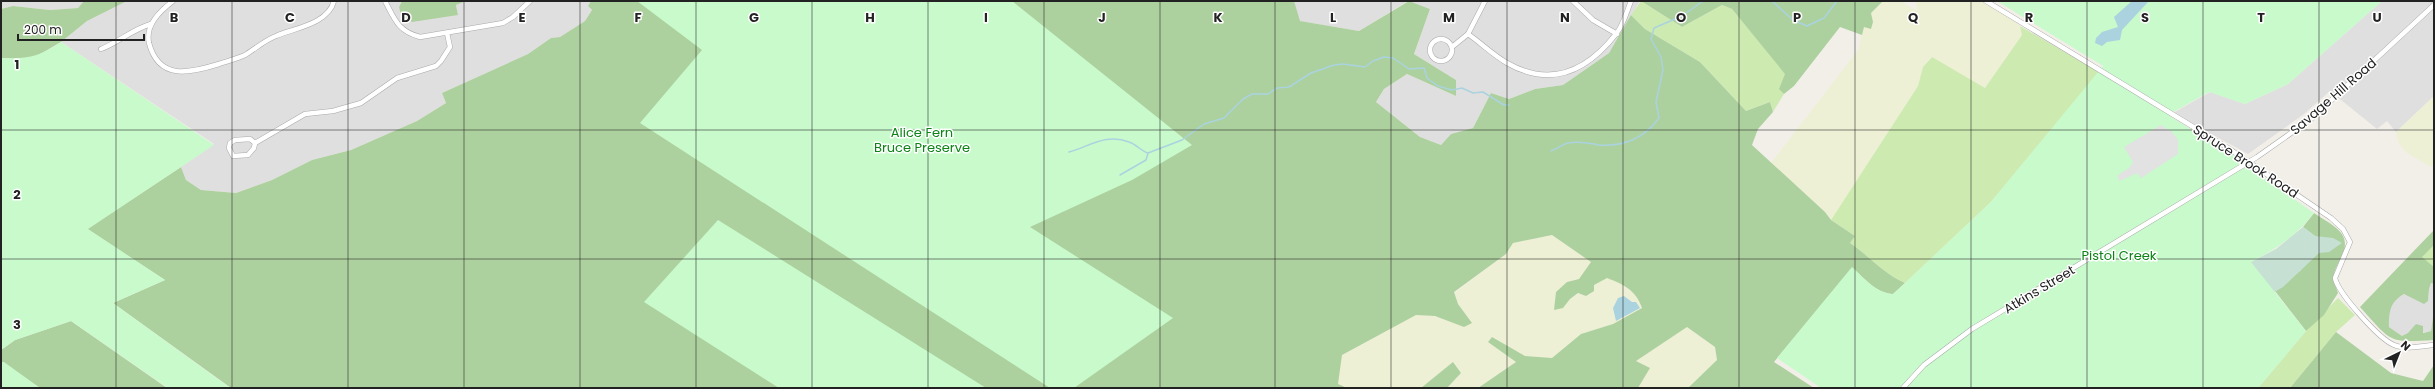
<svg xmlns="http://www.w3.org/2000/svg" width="2435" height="389" viewBox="0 0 2435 389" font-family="Poppins,sans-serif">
	<rect width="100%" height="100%" fill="#f2efe9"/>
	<!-- residential -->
	<g fill="#e0dfdf">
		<path d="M 1,1 L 84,1 L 78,8 L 50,10 L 13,6 L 1,9 Z"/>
		<path d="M 127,1 L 402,1 L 399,7 L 458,15 L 456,5 L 466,1 L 591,1 L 588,6 L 592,10 L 585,21 L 560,37 L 551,38 L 528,54 L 442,93 L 446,103 L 417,121 L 351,150 L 312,160 L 272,180 L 236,193 L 201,190 L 186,180 L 181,167 L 214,144 L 61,42 L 87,21 Z"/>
		<path d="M 1294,1 L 1408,1 L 1359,31 L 1299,21 Z"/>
		<path d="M 1409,1 L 1640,1 L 1609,53 L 1563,85 L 1535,89 L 1509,99 L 1491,93 L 1473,128 L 1451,134 L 1441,145 L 1420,137 L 1376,102 L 1384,89 L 1407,74 L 1456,96 L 1456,80 L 1414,54 L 1430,9 Z"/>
		<path d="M 2382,1 L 2434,1 L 2434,96 L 2396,132 L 2387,121 L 2377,129 L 2330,91 L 2304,114 L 2248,154 L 2173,113 L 2210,92 L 2245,104 L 2288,84 Z"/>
		<path d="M 2431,283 L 2434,284 L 2434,310 L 2431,331 L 2402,336 L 2389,327 L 2389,308 L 2397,298 L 2404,294 L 2428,301 L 2429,289 Z"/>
	</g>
	<!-- farmland -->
	<g fill="#eef0d5" fill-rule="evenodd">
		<path d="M 1883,1 L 1901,1 L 1917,11 L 1916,1 L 1981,1 L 2012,18 L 2021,27 L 2022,35 L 1985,88 L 1931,57 L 1923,67 L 1918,86 L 1831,220 L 1825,212 L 1771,163 L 1858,50 L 1864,27 L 1873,22 L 1871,13 Z"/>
		<path d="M 2434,96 L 2434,165 L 2431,167 L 2407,153 L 2399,144 L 2396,132 Z"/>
		<path d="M 1552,235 L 1591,262 L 1579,279 L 1567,282 L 1563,308 L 1570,299 L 1607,277 L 1620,283 L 1638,296 L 1642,308 L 1613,324 L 1581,334 L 1552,358 L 1525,356 L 1491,337 L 1488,342 L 1516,362 L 1478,388 L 1447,388 L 1461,373 L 1453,362 L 1421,388 L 1347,388 L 1337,384 L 1342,355 L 1416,315 L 1435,316 L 1449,321 L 1472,323 L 1458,304 L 1454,293 L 1506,254 L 1513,243 ZM 1628,298 L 1632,303 L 1624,317 L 1616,320 L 1613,308 Z"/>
		<path d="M 1687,327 L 1715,347 L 1717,360 L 1688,388 L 1638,388 L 1649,368 L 1636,361 Z"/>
	</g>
	<!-- grass -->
	<g fill="#cdebb0">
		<path d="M 1641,1 L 1682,27 L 1722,5 L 1732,9 L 1786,74 L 1780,89 L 1784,94 L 1773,112 L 1770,102 L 1746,111 L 1700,62 L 1645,29 L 1631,15 Z"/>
		<path d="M 2020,26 L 2099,72 L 1991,202 L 1905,283 C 1884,274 1869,256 1850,243 L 1855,236 L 1831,220 L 1918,86 L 1923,67 L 1932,57 L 1985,88 L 2022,35 Z"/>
		<path d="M 2434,245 L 2434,267 L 2421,257 Z"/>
		<path d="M 2338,298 L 2355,315 L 2336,332 L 2290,388 L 2258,388 L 2306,331 Z"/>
	</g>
	<!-- forest -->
	<g fill="#add19e">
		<path d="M 84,1 L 127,1 L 87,21 L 61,42 L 37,56 L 21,59 L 1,58 L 1,9 L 13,6 L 50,10 L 78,8 Z"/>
		<path d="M 402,1 L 466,1 L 456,5 L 458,15 L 412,22 L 401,15 L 399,7 Z"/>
		<path d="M 591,1 L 1294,1 L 1300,21 L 1359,31 L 1409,1 L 1430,9 L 1414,54 L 1456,80 L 1456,96 L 1407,74 L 1384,89 L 1376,102 L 1420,137 L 1441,145 L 1451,134 L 1473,128 L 1491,93 L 1509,99 L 1535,89 L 1563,85 L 1609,53 L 1631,15 L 1645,29 L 1700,62 L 1746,111 L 1770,102 L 1773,112 L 1758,129 L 1752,145 L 1825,212 L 1831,220 L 1855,236 L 1850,243 C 1869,256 1884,274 1905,283 L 1893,294 C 1875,293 1865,278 1852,268 L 1774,362 L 1814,388 L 1688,388 L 1717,360 L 1715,347 L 1687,327 L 1636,361 L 1650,368 L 1638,388 L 1478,388 L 1516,362 L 1488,342 L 1492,337 L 1525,356 L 1552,358 L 1581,334 L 1613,324 L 1642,308 C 1636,290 1623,284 1607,278 L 1594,285 L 1594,291 L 1586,296 L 1578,293 L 1570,299 L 1563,308 L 1554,310 L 1556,292 L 1567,282 L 1579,279 L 1591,262 L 1552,235 L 1513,243 L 1506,254 L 1454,292 L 1458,304 L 1472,323 L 1464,327 L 1435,316 L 1416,315 L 1342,355 L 1338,384 L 1347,388 L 231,388 L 113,303 L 165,280 L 87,229 L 181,167 L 186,180 L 201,190 L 236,193 L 272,180 L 312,160 L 351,150 L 417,121 L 446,103 L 442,93 L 528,54 L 551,38 L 560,37 L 585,21 L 592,10 L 588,6 Z"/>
		<path d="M 1641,1 L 1883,1 L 1871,13 L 1873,22 L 1871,29 L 1864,27 L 1862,35 L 1840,27 L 1794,86 L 1784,94 L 1779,89 L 1785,74 L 1732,9 L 1722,5 L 1682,27 Z"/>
		<path d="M 2314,213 C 2331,225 2353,232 2342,256 C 2338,264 2334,270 2333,279 L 2338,293 L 2324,315 L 2306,331 L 2275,291 L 2301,270 L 2315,236 L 2303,227 Z"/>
		<path d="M 2434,230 L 2434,245 L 2422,257 L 2434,267 L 2434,284 L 2431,283 L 2429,289 L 2428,301 L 2424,304 L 2404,294 C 2390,302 2389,311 2389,327 L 2402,336 L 2408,333 L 2416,324 L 2423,326 L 2423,333 L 2431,331 L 2434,310 L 2434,340 C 2387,343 2392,342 2360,307 Z"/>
		<path d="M 71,321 L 167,388 L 40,388 L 1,362 L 1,350 L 15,340 Z"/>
		<path d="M 2336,332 L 2391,373 L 2423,381 L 2434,365 L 2434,388 L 2290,388 Z"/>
		<path d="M 1453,362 L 1461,373 L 1447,388 L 1421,388 Z"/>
	</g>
	<!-- wetland -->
	<path fill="#c6e0d4" d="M 2303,227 L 2315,236 L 2333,238 L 2342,243 L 2329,252 L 2319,253 L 2283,287 L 2112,388 L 2251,262 L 2276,249 Z"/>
	<!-- park -->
	<g fill="#c8facc">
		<path d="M 637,1 L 1012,1 L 1192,145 L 1132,180 L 1030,227 L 1173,318 L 1074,388 L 1050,388 L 640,123 L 702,50 Z"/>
		<path d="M 1997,1 L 2382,1 L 2288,84 L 2245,104 L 2209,92 L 2168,115 L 2235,157 L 2314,213 C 2297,235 2276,249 2251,262 L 2306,331 L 2258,388 L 1821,388 L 1777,358 L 1852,267 C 1864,278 1876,293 1893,294 L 1905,283 L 1991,202 L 2103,66 Z"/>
		<path d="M 61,42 L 214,145 L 88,229 L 165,280 L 113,303 L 230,388 L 168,388 L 71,321 L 15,340 L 1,350 L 1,58 C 29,59 38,57 61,42 Z"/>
		<path d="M 718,220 L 986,388 L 779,388 L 644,302 Z"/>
		<path d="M 1,362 L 4,362 L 40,388 L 1,388 Z"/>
	</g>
	<!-- parking -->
	<path fill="#e2e2e2" d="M 2161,125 L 2172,132 L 2178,140 L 2178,154 L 2141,178 L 2137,173 L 2120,181 L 2117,176 L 2129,168 L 2133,162 L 2124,147 Z"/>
	<!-- water -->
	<g fill="#aad3df">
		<path d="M 2132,1 L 2148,2 L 2122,30 L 2120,40 L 2107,42 L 2102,46 L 2095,43 L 2096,38 L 2102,32 L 2118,27 L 2114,17 Z"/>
		<path d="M 1624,296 L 1632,302 L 1636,302 L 1640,308 L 1616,321 L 1613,308 L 1618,298 Z"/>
	</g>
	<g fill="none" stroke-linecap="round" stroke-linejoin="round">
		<!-- stream -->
		<g stroke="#aad3df" stroke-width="1.5">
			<path d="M 1772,1 L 1793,20 L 1807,26 L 1824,18 L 1837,1"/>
			<path d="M 1551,151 C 1557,149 1563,144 1568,143 C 1577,141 1590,143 1599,145 C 1623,147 1645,138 1659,118 L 1656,102 L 1663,70 L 1661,57 L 1651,39 L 1654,28 L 1682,16 L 1703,1"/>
			<path d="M 1069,152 C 1090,146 1107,133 1129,142 C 1136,144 1141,151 1148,153"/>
			<path d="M 1120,175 L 1146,160 L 1148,153 L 1182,140 L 1204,124 L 1224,118 L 1243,99 L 1252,94 L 1268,94 L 1277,88 L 1289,87 L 1311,73 L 1334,65 L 1343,64 L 1365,67 L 1373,61 L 1384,57 L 1393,58 L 1409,69 L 1424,68 L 1427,78 L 1438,86 L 1452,90 L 1462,88 L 1473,93 L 1483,92 L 1504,105 L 1509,105"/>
		</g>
		<!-- minor casing -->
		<g stroke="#a9a9a9" stroke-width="5.5">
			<g id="minor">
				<path d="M 173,1 C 160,11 145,25 149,43 C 159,81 190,73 219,64 C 227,61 237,59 245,55 C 255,49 265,40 276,36 C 295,28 328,24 334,1"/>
				<path d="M 385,1 C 395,20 398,31 420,37 L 503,23 L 513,17 L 530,1"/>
				<path d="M 1573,1 L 1593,20 L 1617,34"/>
				<path d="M 1986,1 L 2228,148 L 2331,218 L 2343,229 L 2350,242 L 2335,278 C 2338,293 2379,339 2394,345 C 2406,350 2422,346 2434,345"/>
				<path d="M 1468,34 C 1481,43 1493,55 1507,63 C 1551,88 1587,71 1616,34 C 1623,26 1627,11 1631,1"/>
				<circle cx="1441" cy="50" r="11"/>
				<path d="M 1452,47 L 1468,34 L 1485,1"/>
				<path d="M 101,49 C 119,42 133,29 151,24"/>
				<path d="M 255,143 L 250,139 L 235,140 L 230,143 L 229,148 L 233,156 L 248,155 L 254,148 L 255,143 L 305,114 L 333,111 L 361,103 L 397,78 L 436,66 L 441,61 L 450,47 L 447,33"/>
				<path d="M 1903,388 L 1924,365 L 1972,329 L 2257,157 L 2311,119 L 2434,5"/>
			</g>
		</g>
		<!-- minor -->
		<use href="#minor" stroke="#fff" stroke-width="4.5"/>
	</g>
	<!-- grid -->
	<path fill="none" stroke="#222" stroke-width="1" stroke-opacity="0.55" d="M 116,1 L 116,388M 232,1 L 232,388M 348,1 L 348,388M 464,1 L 464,388M 580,1 L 580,388M 696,1 L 696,388M 812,1 L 812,388M 928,1 L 928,388M 1044,1 L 1044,388M 1160,1 L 1160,388M 1275,1 L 1275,388M 1391,1 L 1391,388M 1507,1 L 1507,388M 1623,1 L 1623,388M 1739,1 L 1739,388M 1855,1 L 1855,388M 1971,1 L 1971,388M 2087,1 L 2087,388M 2203,1 L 2203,388M 2319,1 L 2319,388M 1,130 L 2434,130M 1,259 L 2434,259"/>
	<g text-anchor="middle" stroke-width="3" stroke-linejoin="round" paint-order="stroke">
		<!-- street labels -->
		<g font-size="13" fill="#222" stroke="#fff">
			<text transform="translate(2333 96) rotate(-41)" y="5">Savage Hill Road</text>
			<text transform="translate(2246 161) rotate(33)" y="5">Spruce Brook Road</text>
			<text transform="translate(2039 289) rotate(-31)" y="5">Atkins Street</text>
		</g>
		<!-- park labels -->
		<g font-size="13" fill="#0c8416" stroke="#fff">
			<text x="922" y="137">Alice Fern<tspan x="922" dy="15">Bruce Preserve</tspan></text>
			<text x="2119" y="260">Pistol Creek</text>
		</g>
	</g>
	<g font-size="13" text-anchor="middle" font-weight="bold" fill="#222" stroke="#fff" stroke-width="3" stroke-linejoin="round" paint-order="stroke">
		<text x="174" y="22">B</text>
		<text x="290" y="22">C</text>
		<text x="406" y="22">D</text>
		<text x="522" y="22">E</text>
		<text x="638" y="22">F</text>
		<text x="754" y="22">G</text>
		<text x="870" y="22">H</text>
		<text x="986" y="22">I</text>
		<text x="1102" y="22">J</text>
		<text x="1218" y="22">K</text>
		<text x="1333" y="22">L</text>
		<text x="1449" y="22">M</text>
		<text x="1565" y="22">N</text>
		<text x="1681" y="22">O</text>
		<text x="1797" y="22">P</text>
		<text x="1913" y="22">Q</text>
		<text x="2029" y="22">R</text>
		<text x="2145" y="22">S</text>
		<text x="2261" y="22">T</text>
		<text x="2377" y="22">U</text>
		<text x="17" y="69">1</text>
		<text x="17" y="199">2</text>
		<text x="17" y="329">3</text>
	</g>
	<!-- border -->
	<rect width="2435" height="389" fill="none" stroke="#222222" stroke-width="4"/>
	<!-- north arrow -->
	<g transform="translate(2399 353) rotate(43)" stroke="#ffffff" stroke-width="3" paint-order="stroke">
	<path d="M0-3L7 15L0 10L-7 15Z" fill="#222222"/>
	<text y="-6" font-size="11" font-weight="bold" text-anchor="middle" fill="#222222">N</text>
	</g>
	<!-- scale -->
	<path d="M18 34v6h126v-6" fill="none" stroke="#222222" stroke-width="2"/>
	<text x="24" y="34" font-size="12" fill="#222222" stroke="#ffffff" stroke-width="3" paint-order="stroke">200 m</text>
</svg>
